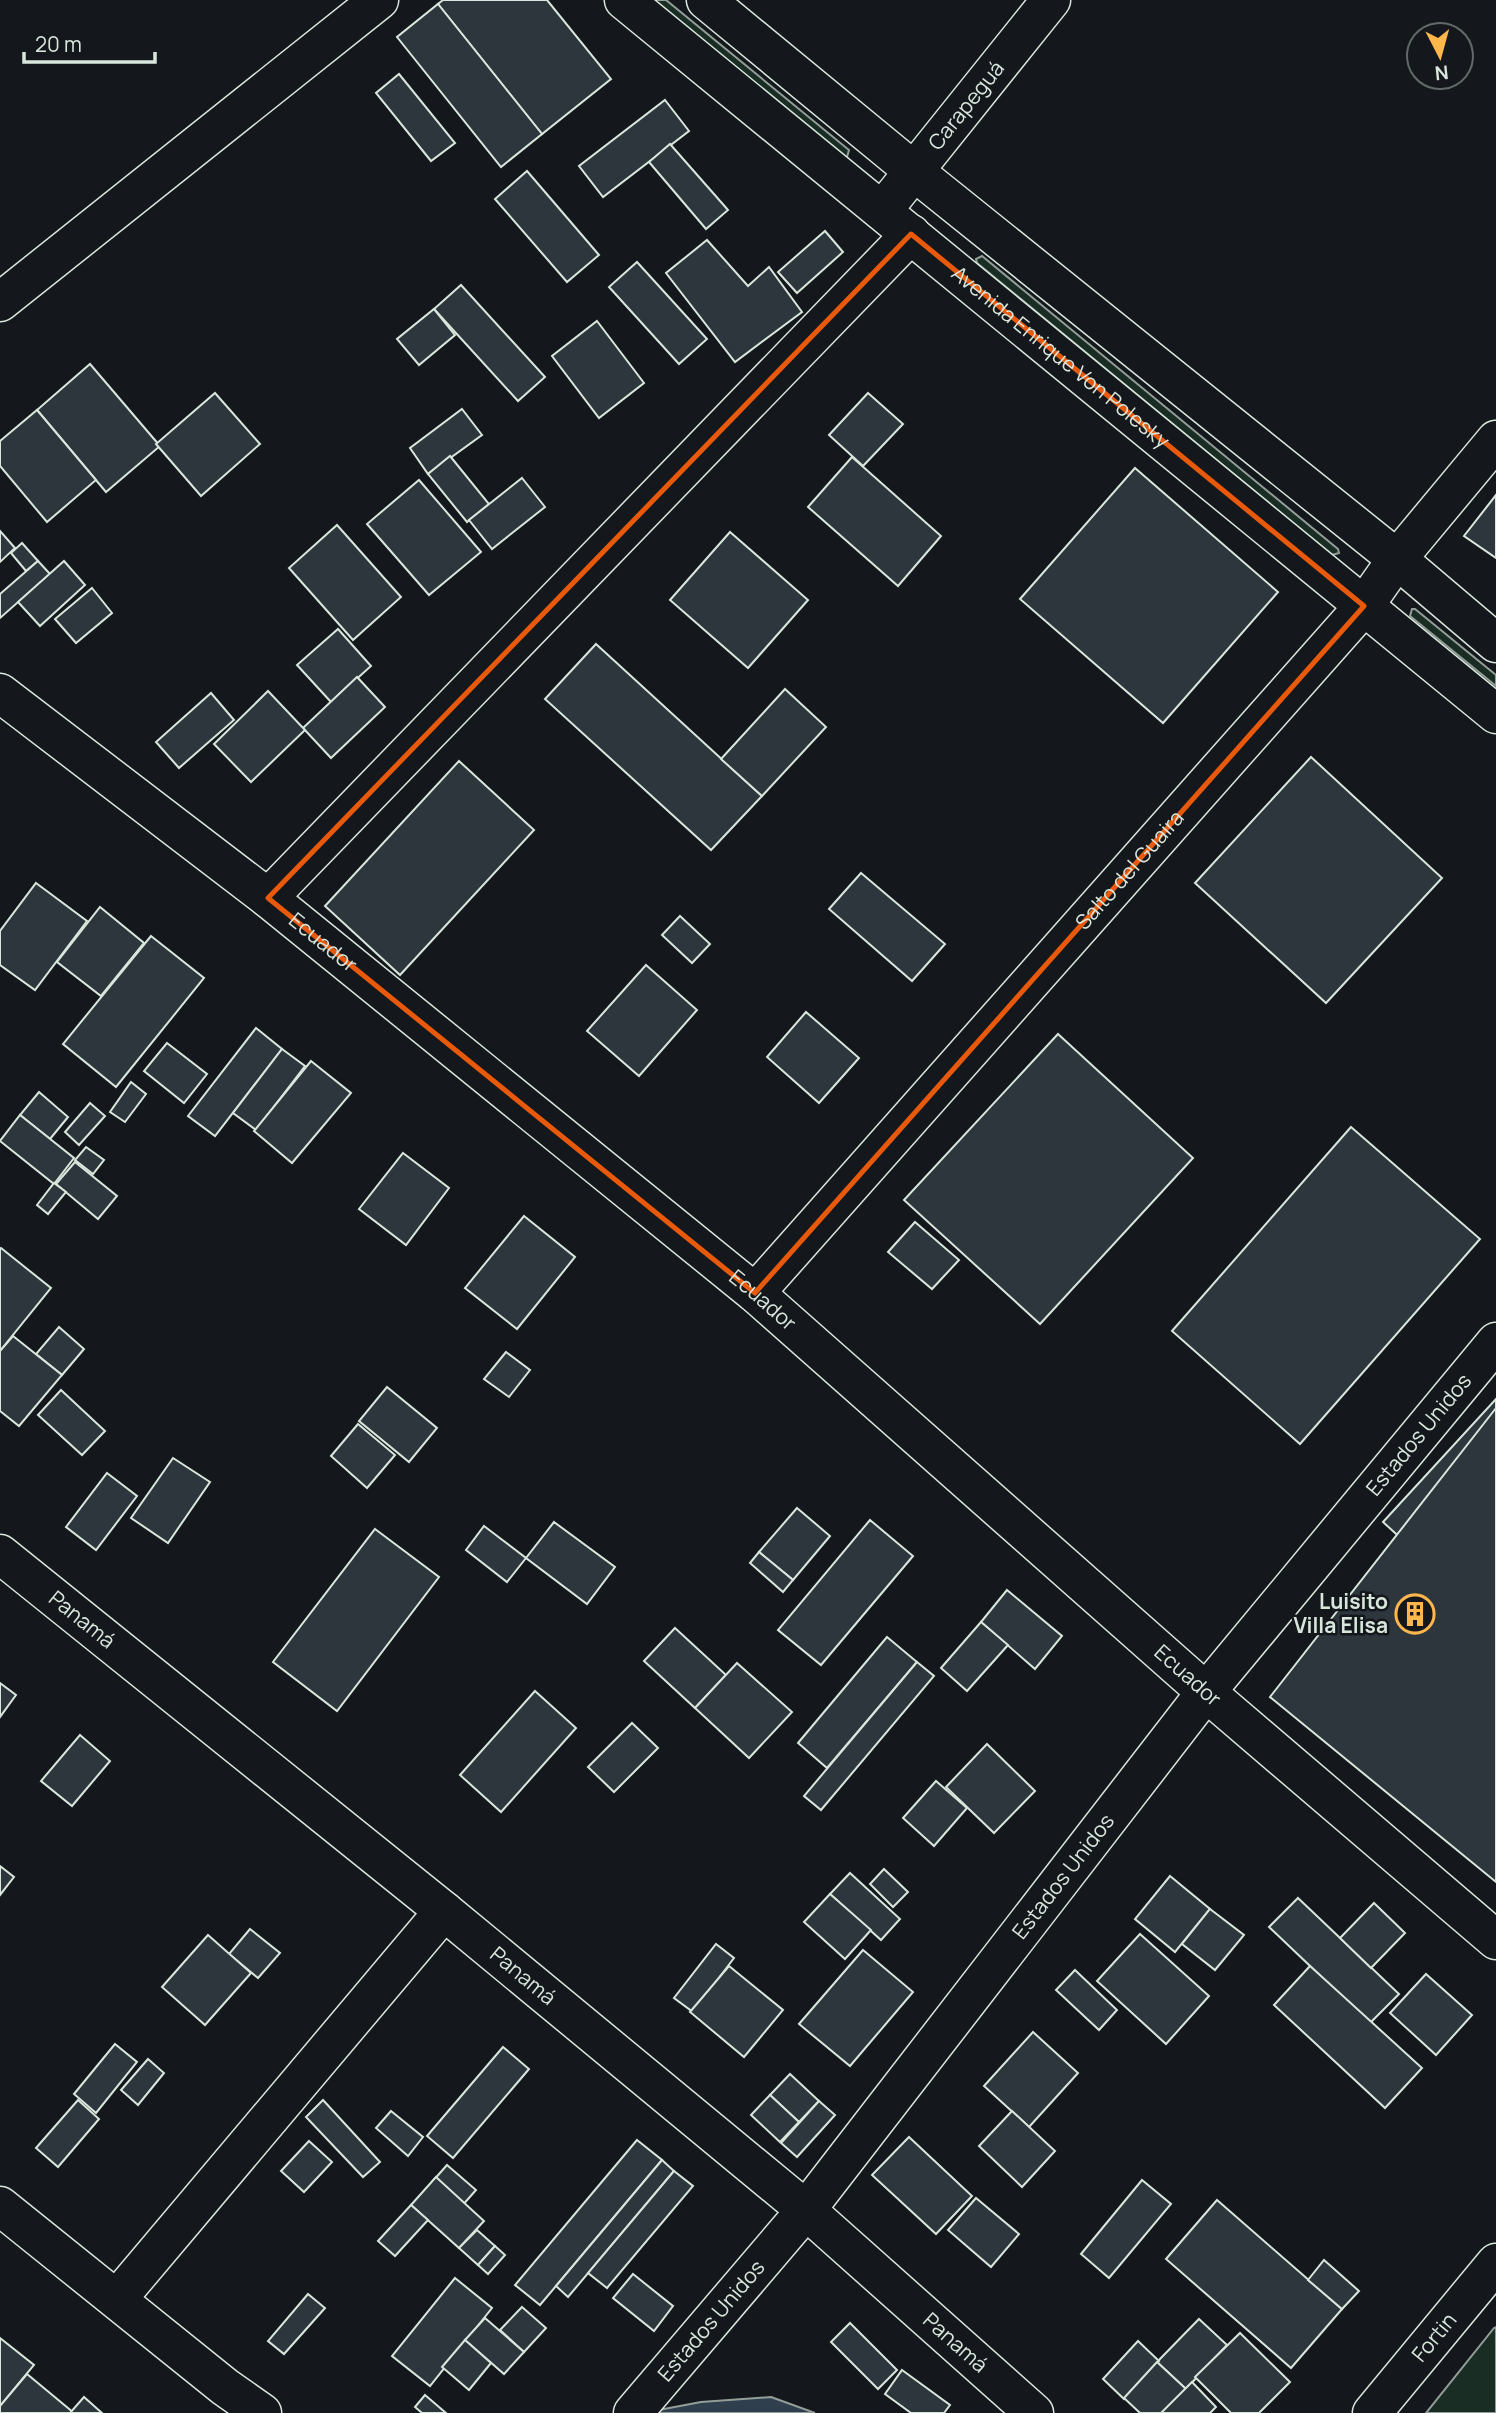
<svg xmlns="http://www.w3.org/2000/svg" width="1496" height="2413" viewBox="0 0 1496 2413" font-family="Manrope,sans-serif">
	<rect width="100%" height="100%" fill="#14181c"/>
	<!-- green -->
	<g fill="#1a2d24" stroke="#939e99" stroke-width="2">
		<path d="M 652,0 L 666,0 L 849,150 L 847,157 L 843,157 Z"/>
		<path d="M 982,256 L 1338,549 L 1339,553 L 1332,555 L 977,263 L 976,259 Z"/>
		<path d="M 1412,609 L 1415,609 L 1496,675 L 1496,686 L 1410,616 Z"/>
		<path d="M 1496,2327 L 1496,2413 L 1426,2413 L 1494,2328 Z"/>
	</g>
	<!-- water -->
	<path fill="#2f3f4d" stroke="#939e99" stroke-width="2" d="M 771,2397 L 815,2413 L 643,2413 L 701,2402 Z"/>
	<!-- building -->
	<g fill="#2c363c" stroke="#d8e6dc" stroke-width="2">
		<path d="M 443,0 L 547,0 L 611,79 L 542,134 L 438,4 Z"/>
		<path d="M 438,4 L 542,134 L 501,167 L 397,37 Z"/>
		<path d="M 399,74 L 455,143 L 431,161 L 376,93 Z"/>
		<path d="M 665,100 L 689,131 L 603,197 L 579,166 Z"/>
		<path d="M 670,144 L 728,210 L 706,229 L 649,162 Z"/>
		<path d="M 527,171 L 599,255 L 567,282 L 495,199 Z"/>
		<path d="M 825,231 L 843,252 L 797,293 L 778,272 Z"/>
		<path d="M 707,240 L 748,286 L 769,267 L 802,312 L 735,362 L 666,273 Z"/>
		<path d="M 637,262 L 707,339 L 679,364 L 609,287 Z"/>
		<path d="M 461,285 L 545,377 L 518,401 L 434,309 Z"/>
		<path d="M 434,309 L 455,335 L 419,365 L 397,339 Z"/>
		<path d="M 597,321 L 644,383 L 599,418 L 552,356 Z"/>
		<path d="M 90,364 L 160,446 L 106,492 L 37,410 Z"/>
		<path d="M 215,393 L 260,444 L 201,496 L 156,444 Z"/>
		<path d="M 868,393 L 903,424 L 863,466 L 829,435 Z"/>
		<path d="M 462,409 L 482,435 L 428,474 L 410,448 Z"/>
		<path d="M 37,410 L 96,480 L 47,522 L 0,466 L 0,441 Z"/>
		<path d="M 450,456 L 489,504 L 467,522 L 428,474 Z"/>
		<path d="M 852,457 L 941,536 L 898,586 L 808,507 Z"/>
		<path d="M 1135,468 L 1278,592 L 1163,723 L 1020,599 Z"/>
		<path d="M 522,478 L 545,507 L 492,549 L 469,520 Z"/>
		<path d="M 419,480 L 481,552 L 429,595 L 367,524 Z"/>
		<path d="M 1496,495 L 1496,558 L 1464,536 Z"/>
		<path d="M 337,525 L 401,597 L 353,640 L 289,568 Z"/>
		<path d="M 0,531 L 15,548 L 0,562 Z"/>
		<path d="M 730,532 L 808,600 L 748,668 L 670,600 Z"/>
		<path d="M 22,543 L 38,561 L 26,571 L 11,553 Z"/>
		<path d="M 38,561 L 50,574 L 0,618 L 0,594 Z"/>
		<path d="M 64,561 L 85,585 L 40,626 L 18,602 Z"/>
		<path d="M 92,588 L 112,613 L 76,643 L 55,619 Z"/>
		<path d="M 338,629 L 371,666 L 331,702 L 297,665 Z"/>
		<path d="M 596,644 L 762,796 L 711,850 L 545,699 Z"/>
		<path d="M 357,677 L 385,707 L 331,758 L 303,728 Z"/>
		<path d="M 785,689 L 826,727 L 762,796 L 721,759 Z"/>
		<path d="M 268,691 L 305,730 L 251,782 L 214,744 Z"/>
		<path d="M 211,693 L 234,720 L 179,768 L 156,742 Z"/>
		<path d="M 1311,757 L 1442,878 L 1326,1003 L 1195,883 Z"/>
		<path d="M 459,761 L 534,830 L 400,975 L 325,906 Z"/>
		<path d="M 861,873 L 945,944 L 912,981 L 829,909 Z"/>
		<path d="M 36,883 L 87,921 L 35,990 L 0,965 L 0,931 Z"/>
		<path d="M 100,907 L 144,943 L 101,996 L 57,962 Z"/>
		<path d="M 680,916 L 710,944 L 692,963 L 662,935 Z"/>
		<path d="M 151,936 L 204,978 L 116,1087 L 63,1044 Z"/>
		<path d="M 646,965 L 697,1010 L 639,1076 L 587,1031 Z"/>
		<path d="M 806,1012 L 859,1058 L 819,1103 L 767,1057 Z"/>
		<path d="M 256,1028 L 282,1049 L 215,1136 L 188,1116 Z"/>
		<path d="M 1058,1034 L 1193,1158 L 1040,1324 L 904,1200 Z"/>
		<path d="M 167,1043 L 207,1074 L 184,1103 L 144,1071 Z"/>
		<path d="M 282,1049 L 305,1066 L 256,1130 L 233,1113 Z"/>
		<path d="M 311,1061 L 351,1093 L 292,1163 L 254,1131 Z"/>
		<path d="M 131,1082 L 146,1094 L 125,1122 L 110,1112 Z"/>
		<path d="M 39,1092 L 68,1117 L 50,1139 L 20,1115 Z"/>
		<path d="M 90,1103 L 105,1116 L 79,1145 L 65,1132 Z"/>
		<path d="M 20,1115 L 74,1158 L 54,1184 L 0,1141 Z"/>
		<path d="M 1351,1127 L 1480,1239 L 1300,1444 L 1172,1331 Z"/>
		<path d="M 86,1147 L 104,1160 L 93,1174 L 75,1160 Z"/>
		<path d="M 403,1153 L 449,1188 L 406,1245 L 359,1209 Z"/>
		<path d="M 75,1162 L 117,1196 L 98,1219 L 56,1184 Z"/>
		<path d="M 54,1183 L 66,1192 L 48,1214 L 37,1205 Z"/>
		<path d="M 524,1216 L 575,1257 L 517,1329 L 465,1288 Z"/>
		<path d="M 915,1222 L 959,1260 L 932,1289 L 888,1252 Z"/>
		<path d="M 1,1248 L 51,1288 L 0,1351 L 0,1249 Z"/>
		<path d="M 59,1327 L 84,1349 L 62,1375 L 36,1354 Z"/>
		<path d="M 13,1336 L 62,1375 L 19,1426 L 0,1411 L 0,1351 Z"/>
		<path d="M 506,1352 L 530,1370 L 509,1397 L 484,1379 Z"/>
		<path d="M 387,1387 L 437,1428 L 409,1462 L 359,1421 Z"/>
		<path d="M 61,1390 L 105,1431 L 82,1455 L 38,1415 Z"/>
		<path d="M 1496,1399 L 1496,1625 L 1383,1522 Z"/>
		<path d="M 1496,1408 L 1496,1882 L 1270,1697 Z"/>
		<path d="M 358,1424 L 395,1455 L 367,1488 L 331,1456 Z"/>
		<path d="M 173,1458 L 210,1482 L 168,1543 L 131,1518 Z"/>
		<path d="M 107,1473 L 137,1496 L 96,1550 L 66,1527 Z"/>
		<path d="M 797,1508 L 830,1536 L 793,1580 L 759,1552 Z"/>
		<path d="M 870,1520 L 913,1556 L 821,1665 L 778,1630 Z"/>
		<path d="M 554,1522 L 615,1567 L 587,1604 L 526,1558 Z"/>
		<path d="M 484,1526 L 526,1558 L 507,1582 L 466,1550 Z"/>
		<path d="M 375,1529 L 439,1577 L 337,1711 L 273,1662 Z"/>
		<path d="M 759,1552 L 793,1580 L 783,1592 L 750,1563 Z"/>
		<path d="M 1007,1590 L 1062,1636 L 1035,1669 L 981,1622 Z"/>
		<path d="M 981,1622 L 1008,1645 L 967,1691 L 941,1668 Z"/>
		<path d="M 675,1628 L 726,1675 L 695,1708 L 644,1661 Z"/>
		<path d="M 887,1637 L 917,1662 L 827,1768 L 798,1743 Z"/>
		<path d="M 917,1662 L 934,1676 L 821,1810 L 804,1796 Z"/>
		<path d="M 737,1663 L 792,1712 L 749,1758 L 695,1708 Z"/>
		<path d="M 0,1683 L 16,1695 L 0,1717 Z"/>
		<path d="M 535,1691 L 576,1728 L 501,1812 L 460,1775 Z"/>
		<path d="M 632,1723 L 658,1748 L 614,1792 L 588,1767 Z"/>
		<path d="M 80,1735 L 110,1761 L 72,1806 L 41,1781 Z"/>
		<path d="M 987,1744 L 1035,1791 L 994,1833 L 946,1787 Z"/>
		<path d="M 936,1781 L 967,1808 L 934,1846 L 903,1818 Z"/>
		<path d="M 0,1866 L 14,1877 L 0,1895 Z"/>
		<path d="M 884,1869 L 908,1892 L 893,1907 L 870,1884 Z"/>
		<path d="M 850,1873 L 900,1919 L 881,1940 L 830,1894 Z"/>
		<path d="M 1170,1876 L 1210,1909 L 1175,1952 L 1135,1919 Z"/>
		<path d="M 830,1894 L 871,1930 L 845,1959 L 804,1922 Z"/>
		<path d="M 1298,1898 L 1399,1994 L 1370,2023 L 1269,1927 Z"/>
		<path d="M 1374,1903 L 1405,1933 L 1371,1968 L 1340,1938 Z"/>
		<path d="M 1210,1909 L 1244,1935 L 1215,1970 L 1182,1944 Z"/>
		<path d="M 250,1929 L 280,1953 L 258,1978 L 229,1954 Z"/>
		<path d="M 1140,1934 L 1209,1996 L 1166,2044 L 1097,1981 Z"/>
		<path d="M 208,1935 L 251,1973 L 205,2025 L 162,1987 Z"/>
		<path d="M 716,1944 L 734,1958 L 693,2012 L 674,1998 Z"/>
		<path d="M 863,1950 L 913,1992 L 850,2066 L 799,2024 Z"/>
		<path d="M 729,1966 L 783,2010 L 744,2057 L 690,2012 Z"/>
		<path d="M 1310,1966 L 1422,2068 L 1385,2108 L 1274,2005 Z"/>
		<path d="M 1075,1970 L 1117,2010 L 1099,2030 L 1056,1990 Z"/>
		<path d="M 1426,1974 L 1472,2015 L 1436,2055 L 1390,2013 Z"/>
		<path d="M 1033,2032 L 1078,2073 L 1029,2127 L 984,2086 Z"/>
		<path d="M 115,2044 L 137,2062 L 96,2113 L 74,2094 Z"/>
		<path d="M 503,2047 L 529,2069 L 453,2158 L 427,2136 Z"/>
		<path d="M 148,2059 L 164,2073 L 138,2105 L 121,2090 Z"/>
		<path d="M 790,2074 L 819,2101 L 799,2122 L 770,2095 Z"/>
		<path d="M 770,2095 L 799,2122 L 780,2142 L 751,2115 Z"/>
		<path d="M 78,2100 L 99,2119 L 58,2167 L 36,2148 Z"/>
		<path d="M 323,2100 L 380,2162 L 363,2177 L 306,2117 Z"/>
		<path d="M 819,2101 L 835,2115 L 797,2157 L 781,2143 Z"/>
		<path d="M 391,2111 L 423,2137 L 408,2156 L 376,2128 Z"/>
		<path d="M 1012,2111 L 1055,2151 L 1022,2187 L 979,2146 Z"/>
		<path d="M 909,2137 L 972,2196 L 936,2234 L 872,2175 Z"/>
		<path d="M 637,2140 L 662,2160 L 540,2305 L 515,2285 Z"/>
		<path d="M 309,2141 L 332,2162 L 304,2192 L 281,2171 Z"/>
		<path d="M 662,2160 L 674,2171 L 568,2297 L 556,2286 Z"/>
		<path d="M 447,2165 L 476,2190 L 461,2207 L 432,2182 Z"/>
		<path d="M 674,2171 L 693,2186 L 607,2288 L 588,2273 Z"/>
		<path d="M 436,2177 L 484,2221 L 459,2248 L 411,2205 Z"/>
		<path d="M 1142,2180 L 1171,2204 L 1109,2278 L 1081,2254 Z"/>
		<path d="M 976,2198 L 1019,2234 L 991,2267 L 948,2230 Z"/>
		<path d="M 1217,2200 L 1342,2309 L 1291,2368 L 1166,2259 Z"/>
		<path d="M 411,2205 L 428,2220 L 395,2256 L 378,2241 Z"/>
		<path d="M 477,2230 L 495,2246 L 478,2265 L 459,2248 Z"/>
		<path d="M 495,2246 L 505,2255 L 488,2274 L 478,2265 Z"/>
		<path d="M 1324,2260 L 1359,2291 L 1342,2309 L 1308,2280 Z"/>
		<path d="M 633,2274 L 673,2306 L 654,2331 L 613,2298 Z"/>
		<path d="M 455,2278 L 492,2308 L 430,2386 L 392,2356 Z"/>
		<path d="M 308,2294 L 325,2308 L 284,2354 L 268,2341 Z"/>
		<path d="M 522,2307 L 546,2328 L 524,2352 L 500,2330 Z"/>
		<path d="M 485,2318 L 524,2352 L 504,2374 L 465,2340 Z"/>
		<path d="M 1199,2319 L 1227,2345 L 1186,2389 L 1157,2362 Z"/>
		<path d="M 850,2323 L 897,2370 L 878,2389 L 831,2342 Z"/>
		<path d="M 1240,2333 L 1290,2382 L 1259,2413 L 1231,2413 L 1195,2377 Z"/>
		<path d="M 0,2338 L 34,2365 L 0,2406 Z"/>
		<path d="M 465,2340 L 491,2363 L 469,2390 L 442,2367 Z"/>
		<path d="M 1138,2341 L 1159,2361 L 1124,2399 L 1103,2379 Z"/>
		<path d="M 1157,2362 L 1186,2389 L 1163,2413 L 1140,2413 L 1124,2398 Z"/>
		<path d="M 902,2370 L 950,2405 L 944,2413 L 911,2413 L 885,2394 Z"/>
		<path d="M 27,2374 L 74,2413 L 0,2413 L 0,2406 Z"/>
		<path d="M 1192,2382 L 1216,2407 L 1210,2413 L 1161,2413 Z"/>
		<path d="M 425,2395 L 446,2413 L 422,2413 L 415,2407 Z"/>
		<path d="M 84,2397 L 102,2413 L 70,2413 Z"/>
	</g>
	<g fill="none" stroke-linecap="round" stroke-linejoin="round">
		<!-- minor casing -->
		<g stroke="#d8e6dc" stroke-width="41">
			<g id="minor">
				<path id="s1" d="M 882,211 L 1051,0"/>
				<path d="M 0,302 L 379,0"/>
				<path id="s2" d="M 0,693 L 268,898 L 755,1293 L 1206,1692 L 1496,1940"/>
				<path d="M 268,898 L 911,234"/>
				<path id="s3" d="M 755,1293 L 1364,606 L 1397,559 L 1496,440"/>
				<path id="s4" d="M 0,1554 L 444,1911 L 806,2210 L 1034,2413"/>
				<path d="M 0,2206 L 225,2387 L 262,2413"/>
				<path d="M 117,2299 L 444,1911"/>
				<path id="s5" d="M 633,2413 L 806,2210 L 1206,1692 L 1496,1342"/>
				<path id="s6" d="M 1372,2413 L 1496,2263"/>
			</g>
		</g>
		<!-- major casing -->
		<g stroke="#d8e6dc" stroke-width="41">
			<g id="major">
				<path id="s7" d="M 624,0 L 1496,714"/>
				<path d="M 706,0 L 915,172 L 1397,559 L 1496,643"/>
			</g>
		</g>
		<!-- minor -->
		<use href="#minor" stroke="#14181c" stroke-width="38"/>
		<!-- major -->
		<use href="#major" stroke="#14181c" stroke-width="38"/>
	</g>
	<!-- marked area -->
	<path fill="none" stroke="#e8590c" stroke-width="5" stroke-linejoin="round" d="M 911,234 L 1364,606 L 755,1293 L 268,898 Z"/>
	<!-- icons -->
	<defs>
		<g id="building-ring" transform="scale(2.0125)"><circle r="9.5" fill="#14181c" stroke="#ffb74d" stroke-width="1.5"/><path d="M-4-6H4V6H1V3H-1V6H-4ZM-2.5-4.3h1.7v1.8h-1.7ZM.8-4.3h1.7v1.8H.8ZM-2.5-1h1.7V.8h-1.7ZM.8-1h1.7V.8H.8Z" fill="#ffb74d"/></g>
	</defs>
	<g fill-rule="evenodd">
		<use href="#building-ring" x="1415" y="1614"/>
	</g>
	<g text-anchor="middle" stroke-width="5" stroke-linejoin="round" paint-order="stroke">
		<!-- street labels -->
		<g font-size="21" fill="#d8e6dc" stroke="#14181c">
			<text dy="7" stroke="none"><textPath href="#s1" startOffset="135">Carapeguá</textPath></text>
			<text dy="7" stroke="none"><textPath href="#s7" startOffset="564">Avenida Enrique Von Polesky</textPath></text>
			<text dy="7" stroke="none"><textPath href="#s3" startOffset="565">Salto del Guaira</textPath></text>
			<text dy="7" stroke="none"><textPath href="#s2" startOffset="408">Ecuador</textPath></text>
			<text dy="7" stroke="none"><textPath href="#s2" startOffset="975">Ecuador</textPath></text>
			<text dy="7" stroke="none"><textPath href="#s5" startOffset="1255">Estados Unidos</textPath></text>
			<text dy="7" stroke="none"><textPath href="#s4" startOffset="105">Panamá</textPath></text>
			<text dy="7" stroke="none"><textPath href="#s2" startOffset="1542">Ecuador</textPath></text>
			<text dy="7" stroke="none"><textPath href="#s5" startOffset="688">Estados Unidos</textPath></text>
			<text dy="7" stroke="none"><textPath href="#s4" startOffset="672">Panamá</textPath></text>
			<text dy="7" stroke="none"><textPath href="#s5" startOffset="121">Estados Unidos</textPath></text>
			<text dy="7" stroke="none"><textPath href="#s6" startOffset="98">Fortin</textPath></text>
			<text dy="7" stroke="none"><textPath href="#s4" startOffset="1239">Panamá</textPath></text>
		</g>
		<!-- poi labels -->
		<g font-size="21" font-weight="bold" fill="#d8e6dc" stroke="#14181c" text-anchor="end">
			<text x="1388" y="1609">Luisito<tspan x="1388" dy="24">Villa Elisa</tspan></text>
		</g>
	</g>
	<!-- north arrow -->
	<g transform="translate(1440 56) rotate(174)"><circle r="33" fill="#14181c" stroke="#626a69" stroke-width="2"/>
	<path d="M0-5L12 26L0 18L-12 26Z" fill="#ffb74d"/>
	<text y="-10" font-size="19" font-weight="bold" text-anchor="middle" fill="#d8e6dc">N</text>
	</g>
	<!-- scale -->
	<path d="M24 52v10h131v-10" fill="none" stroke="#d8e6dc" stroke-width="3.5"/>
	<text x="35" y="52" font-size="21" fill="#d8e6dc" stroke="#14181c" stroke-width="5" paint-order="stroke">20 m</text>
</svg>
